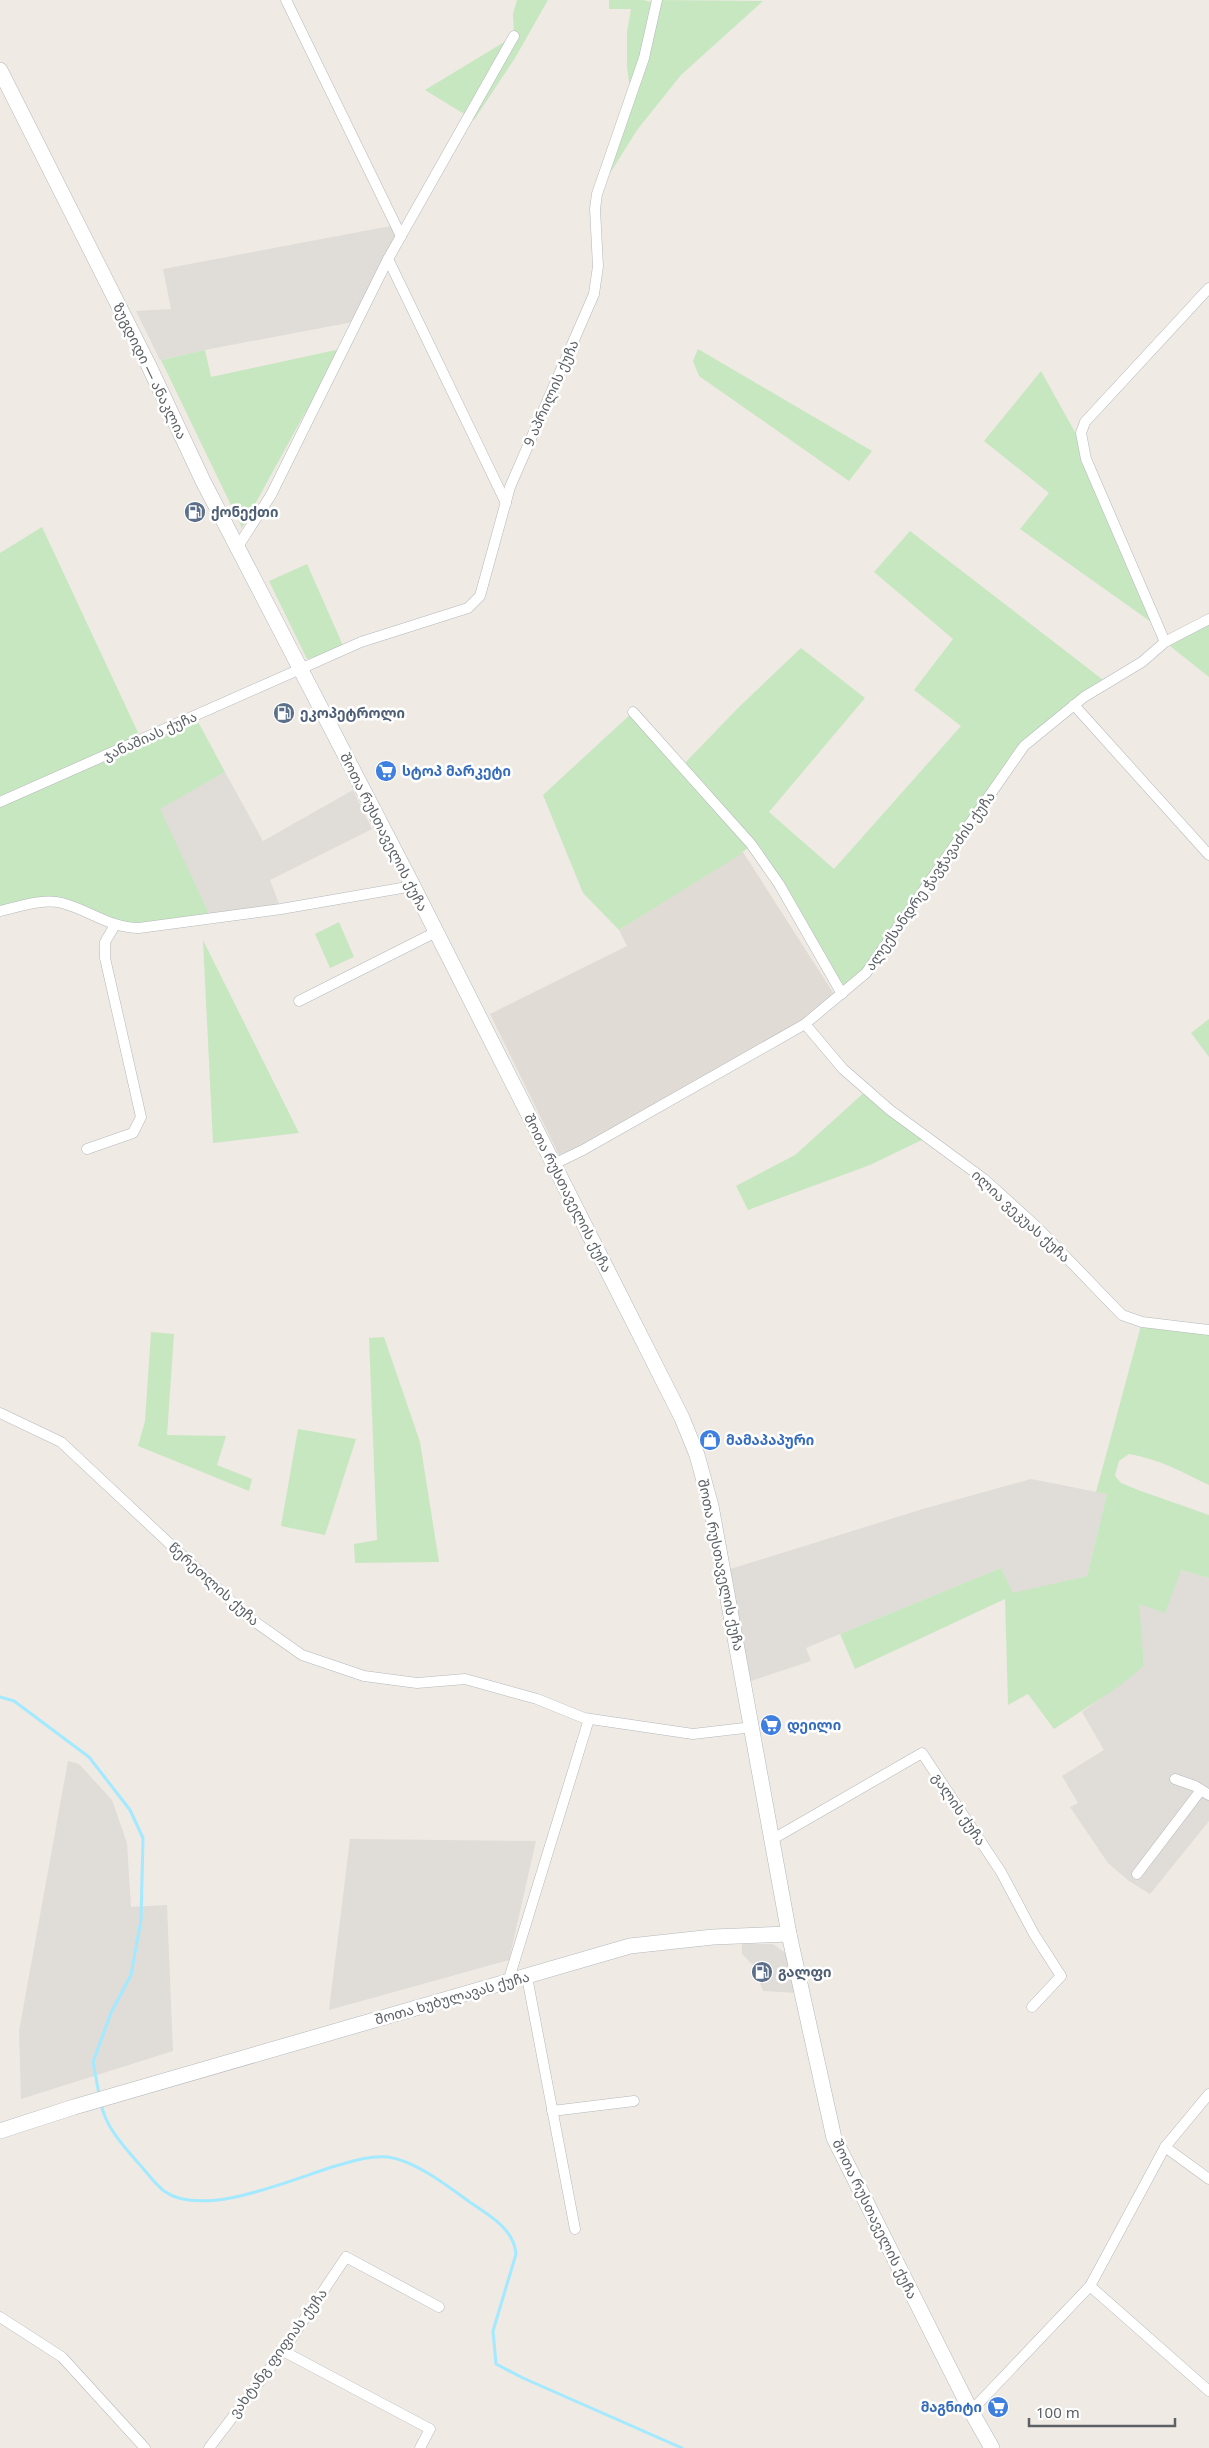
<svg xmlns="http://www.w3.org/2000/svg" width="1209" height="2448" viewBox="0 0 1209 2448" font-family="'Noto Sans','Noto Sans Georgian',sans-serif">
	<rect width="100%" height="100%" fill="#efeae4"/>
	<!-- industrial -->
	<g fill="#e0dcd8">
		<path d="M 396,225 L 401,236 L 358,321 L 205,350 L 160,360 L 136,311 L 171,309 L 163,269 Z"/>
		<path d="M 225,772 L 263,841 L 353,790 L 372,829 L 270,880 L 281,909 L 211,918 L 159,809 Z"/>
		<path d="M 1031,1479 L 1107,1494 L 1087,1576 L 1013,1594 L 1001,1568 L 806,1648 L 811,1661 L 745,1683 L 724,1571 L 923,1509 Z"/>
		<path d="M 1181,1570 L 1209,1578 L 1209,1821 L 1150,1894 L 1129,1881 L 1108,1863 L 1070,1807 L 1078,1803 L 1062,1776 L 1104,1750 L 1082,1712 L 1144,1666 L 1138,1604 Z"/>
		<path d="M 68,1761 L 79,1764 L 112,1800 L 127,1843 L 131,1907 L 167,1905 L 173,2051 L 21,2099 L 19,2031 Z"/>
		<path d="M 350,1839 L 536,1841 L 509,1960 L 329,2010 Z"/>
		<path d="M 742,1944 L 773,1944 L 787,1954 L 797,1993 L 763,1991 L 753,1965 L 742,1954 Z"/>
	</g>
	<!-- education -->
	<path fill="#e1dbd5" d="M 743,852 L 834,994 L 805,1020 L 585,1144 L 559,1155 L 490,1014 L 627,946 L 619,930 Z"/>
	<!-- green -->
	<g fill="#c7e7c0">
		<path d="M 517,0 L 548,0 L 515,58 L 474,120 L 425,90 L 514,36 L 513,14 Z"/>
		<path d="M 609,0 L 643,0 L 656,3 L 657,0 L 763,1 L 681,75 L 637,130 L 597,194 L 631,96 L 627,67 L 627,32 L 631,9 L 609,9 Z"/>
		<path d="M 345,348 L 316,408 L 306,411 L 242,528 L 161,360 L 205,350 L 211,377 Z"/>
		<path d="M 698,349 L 872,451 L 849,481 L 699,376 L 693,361 Z"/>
		<path d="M 1041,371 L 1081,443 L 1161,629 L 1020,529 L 1049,493 L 984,441 Z"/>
		<path d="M 42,527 L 141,739 L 195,716 L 225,772 L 160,809 L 211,918 L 139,928 L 60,902 L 0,911 L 0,553 Z"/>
		<path d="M 910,531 L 1107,683 L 1024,746 L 866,973 L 842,994 L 751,845 L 738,856 L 619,930 L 583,893 L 543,795 L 633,712 L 682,766 L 739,707 L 801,648 L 865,698 L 769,812 L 834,869 L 961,726 L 914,690 L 953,639 L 874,572 Z"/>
		<path d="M 307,564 L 345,650 L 307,659 L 269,581 Z"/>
		<path d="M 1209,619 L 1209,677 L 1165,642 Z"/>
		<path d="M 339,922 L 354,957 L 330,968 L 315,934 Z"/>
		<path d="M 203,940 L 299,1133 L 213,1143 Z"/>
		<path d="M 1209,1019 L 1209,1057 L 1191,1033 Z"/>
		<path d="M 867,1090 L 928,1137 L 870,1165 L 748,1210 L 736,1186 L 795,1155 Z"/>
		<path d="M 1142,1322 L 1209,1330 L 1209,1485 C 1182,1472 1159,1459 1129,1454 L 1119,1461 L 1115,1476 L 1121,1483 L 1138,1490 L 1209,1515 L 1209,1578 L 1181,1570 L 1165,1613 L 1139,1604 L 1144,1666 L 1118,1687 L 1054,1729 L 1028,1694 L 1008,1705 L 1005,1599 L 855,1669 L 840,1634 L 1001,1568 L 1013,1593 L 1087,1576 L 1107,1494 L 1096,1492 Z"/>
		<path d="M 151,1332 L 174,1334 L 167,1435 L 226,1436 L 217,1465 L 252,1479 L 249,1491 L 138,1446 L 145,1421 Z"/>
		<path d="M 384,1337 L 420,1442 L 439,1562 L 355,1563 L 354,1544 L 377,1540 L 369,1338 Z"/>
		<path d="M 298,1429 L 356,1439 L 325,1535 L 281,1526 Z"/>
	</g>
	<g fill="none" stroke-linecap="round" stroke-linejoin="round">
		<!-- stream -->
		<g stroke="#a3e9ff" stroke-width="3">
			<path d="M 0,1697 L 14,1701 L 89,1757 L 130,1810 L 143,1838 L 141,1920 L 131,1975 L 111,2013 L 93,2062 L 99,2094"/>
			<path d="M 101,2103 C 105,2127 125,2148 141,2166 C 148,2174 156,2185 164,2191 C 202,2219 291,2180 332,2167 C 350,2162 369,2155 388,2157 C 416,2161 449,2187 471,2203 C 490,2216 514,2229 516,2254 L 493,2331 L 496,2364 L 523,2378 L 682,2448"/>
		</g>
		<!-- minor casing -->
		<g stroke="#b4b8bb" stroke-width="11">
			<g id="minor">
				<path d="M 286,0 L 401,236"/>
				<path d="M 388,259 L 506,503"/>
				<path d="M 237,548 L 271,495 L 388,259 L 514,36"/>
				<path d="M 1165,642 L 1086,459 L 1081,433 L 1085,422 L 1209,288"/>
				<path d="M 1074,705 L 1209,855"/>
				<path d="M 633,712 L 751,844 L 779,884 L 842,994"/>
				<path d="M 0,802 L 361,642 L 468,608 L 480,596 L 510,487 L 594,294 L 598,266 L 595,209 L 597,194 L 644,58 L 657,0"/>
				<path d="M 0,911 C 18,907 43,898 62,903 C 89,910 110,928 139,928 L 281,909 L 413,886"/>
				<path d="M 299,1001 L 436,932"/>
				<path d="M 805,1024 L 843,1069 L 890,1110 L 984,1179 L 1037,1227 L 1122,1315 L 1142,1322 L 1209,1330"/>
				<path d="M 87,1149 L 133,1133 L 141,1117 L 105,958 L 105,942 L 115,925"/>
				<path d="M 554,1164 L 583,1150 L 805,1024 L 866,973 L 1024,746 L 1084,697 L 1142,662 L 1165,642 L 1209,619"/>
				<path d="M 0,1413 L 61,1442 L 248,1617 L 302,1655 L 364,1676 L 417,1683 L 465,1679 L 537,1699 L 584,1718 L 693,1734 L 753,1727"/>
				<path d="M 1175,1779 L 1195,1786 L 1209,1795"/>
				<path d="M 773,1839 L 922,1753 L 1001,1872 L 1034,1934 L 1061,1976 L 1032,2007"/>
				<path d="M 1137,1874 L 1201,1790"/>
				<path d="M 527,1977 L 575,2229"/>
				<path d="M 508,1982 L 589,1719"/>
				<path d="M 552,2111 L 634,2101"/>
				<path d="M 1165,2147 L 1209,2179"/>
				<path d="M 1090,2286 L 1209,2391"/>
				<path d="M 0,2317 L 62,2357 L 145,2448"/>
				<path d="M 283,2351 L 430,2429 L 420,2448"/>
				<path d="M 971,2411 L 1090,2286 L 1165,2147 L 1209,2094"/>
				<path d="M 209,2448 L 283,2351 L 346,2257 L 439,2307"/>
			</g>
		</g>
		<!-- secondary casing -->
		<g stroke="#b3b8bc" stroke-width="16">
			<g id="secondary">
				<path d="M 0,70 L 148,364 L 203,481 L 413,886 L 682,1418 L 697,1455 L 711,1506 L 789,1934 L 834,2138 L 971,2411 L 992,2448"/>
				<path d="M 0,2131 L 74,2107 L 630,1946 L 713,1937 L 789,1934"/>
			</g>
		</g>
		<!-- minor -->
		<use href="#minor" stroke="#fff" stroke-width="10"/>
		<!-- secondary -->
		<use href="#secondary" stroke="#fff" stroke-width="15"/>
	</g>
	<!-- icons -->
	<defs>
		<g id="fuel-disc" transform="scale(1.125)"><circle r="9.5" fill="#5c6f8a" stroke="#fff"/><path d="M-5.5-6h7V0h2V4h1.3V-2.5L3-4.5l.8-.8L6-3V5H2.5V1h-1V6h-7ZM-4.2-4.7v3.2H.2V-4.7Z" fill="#fff"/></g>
		<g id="supermarket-disc" transform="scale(1.125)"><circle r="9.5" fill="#3f7fe0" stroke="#fff"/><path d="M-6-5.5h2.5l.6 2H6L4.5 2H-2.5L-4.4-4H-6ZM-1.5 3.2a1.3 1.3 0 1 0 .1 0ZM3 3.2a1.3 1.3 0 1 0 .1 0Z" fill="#fff"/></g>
		<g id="shop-disc" transform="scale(1.125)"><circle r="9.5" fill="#3f7fe0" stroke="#fff"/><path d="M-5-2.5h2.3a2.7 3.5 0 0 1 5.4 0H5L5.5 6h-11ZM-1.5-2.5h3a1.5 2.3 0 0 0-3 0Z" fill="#fff"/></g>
	</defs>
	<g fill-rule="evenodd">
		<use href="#fuel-disc" x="195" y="512"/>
		<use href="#fuel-disc" x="284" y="713"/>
		<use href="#supermarket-disc" x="386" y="771"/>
		<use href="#shop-disc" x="710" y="1440"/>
		<use href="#supermarket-disc" x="771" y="1725"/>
		<use href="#fuel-disc" x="762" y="1972"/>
		<use href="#supermarket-disc" x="998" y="2407"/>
	</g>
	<g text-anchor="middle" stroke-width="5" stroke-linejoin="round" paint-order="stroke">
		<!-- street labels -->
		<g font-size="14" fill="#5c6165" stroke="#fff">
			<text transform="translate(150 371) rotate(64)" y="5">ზუგდიდი — ანაკლია</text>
			<text transform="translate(551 393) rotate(-66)" y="5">9 აპრილის ქუჩა</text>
			<text transform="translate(150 736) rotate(-24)" y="5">ჯანაშიას ქუჩა</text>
			<text transform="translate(384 832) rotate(63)" y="5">შოთა რუსთაველის ქუჩა</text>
			<text transform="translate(930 881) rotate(-55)" y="5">ალექსანდრე ჭავჭავაძის ქუჩა</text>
			<text transform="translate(568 1193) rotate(63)" y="5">შოთა რუსთაველის ქუჩა</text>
			<text transform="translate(1021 1216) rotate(43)" y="5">ილია ვეკუას ქუჩა</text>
			<text transform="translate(721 1565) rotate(78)" y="5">შოთა რუსთაველის ქუჩა</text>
			<text transform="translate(214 1584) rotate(42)" y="5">წერეთლის ქუჩა</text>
			<text transform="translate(959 1809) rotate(56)" y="5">გალის ქუჩა</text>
			<text transform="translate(452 1998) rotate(-16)" y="5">შოთა ხუბულავას ქუჩა</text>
			<text transform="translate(875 2219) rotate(64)" y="5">შოთა რუსთაველის ქუჩა</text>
			<text transform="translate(278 2353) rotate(-54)" y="5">ვახტანგ ფიფიას ქუჩა</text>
		</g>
		<!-- service labels -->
		<g font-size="14" font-weight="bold" fill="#4e5e75" stroke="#fff" text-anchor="start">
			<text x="211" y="517">ქონექთი</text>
			<text x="300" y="718">ეკოპეტროლი</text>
			<text x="778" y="1977">გალფი</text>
		</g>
		<!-- shop labels -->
		<g font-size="14" font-weight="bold" fill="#366cbe" stroke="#fff" text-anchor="start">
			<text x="402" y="776">სტოპ მარკეტი</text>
			<text x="726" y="1445">მამაპაპური</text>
			<text x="787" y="1730">დეილი</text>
			<text x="982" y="2412" text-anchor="end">მაგნიტი</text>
		</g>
	</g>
	<!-- scale -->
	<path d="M1029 2418v8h146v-8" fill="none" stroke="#5c6165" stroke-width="2.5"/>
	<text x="1036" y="2418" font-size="15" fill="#5c6165" stroke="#ffffff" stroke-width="4" paint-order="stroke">100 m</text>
</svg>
